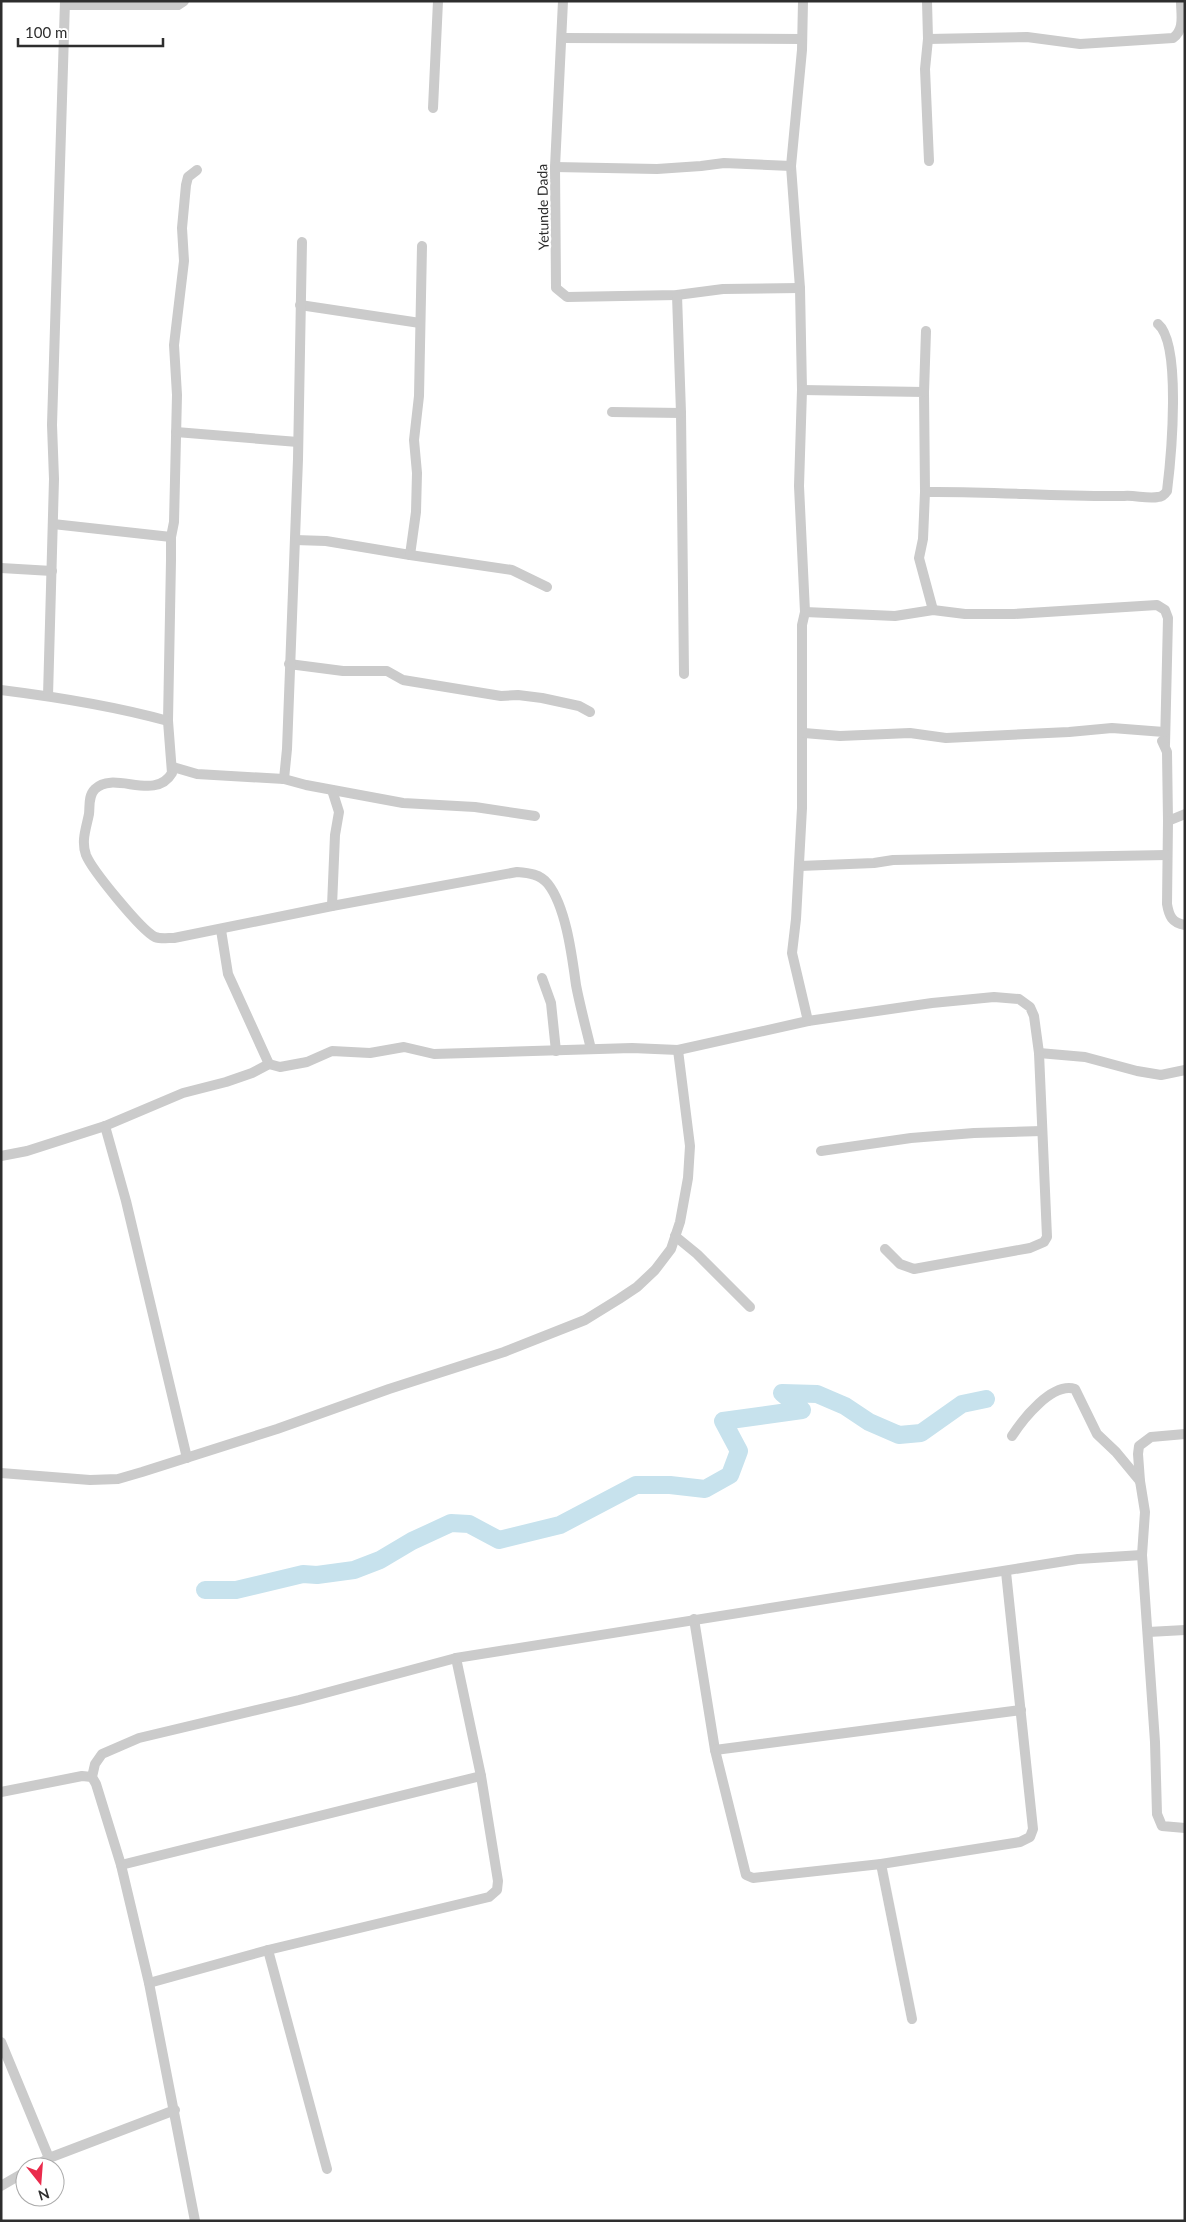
<svg xmlns="http://www.w3.org/2000/svg" width="1186" height="2222" viewBox="0 0 1186 2222" font-family="Lato,sans-serif">
	<rect width="100%" height="100%" fill="#fff"/>
	<g fill="none" stroke-linecap="round" stroke-linejoin="round">
		<!-- river -->
		<path stroke="#c7e2ed" stroke-width="18" d="M 205,1590 L 236,1590 L 303,1574 L 317,1575 L 354,1570 L 380,1560 L 412,1541 L 451,1523 L 469,1524 L 499,1540 L 560,1525 L 636,1485 L 670,1485 L 705,1489 L 730,1475 L 739,1451 L 723,1421 L 802,1410 L 782,1393 L 817,1394 L 845,1406 L 869,1422 L 899,1435 L 921,1433 L 962,1404 L 986,1399"/>
		<!-- minor -->
		<g stroke="#cbcbcb" stroke-width="10">
			<path d="M 563,1 L 555,167 L 556,288 L 567,297 L 677,295 L 723,289 L 800,288"/>
			<path d="M 803,1 L 802,50 L 791,166 L 800,288 L 802,390 L 799,486 L 805,612 L 802,625 L 802,808 L 796,919 L 792,953 L 808,1021"/>
			<path d="M 927,1 L 928,39 L 925,69 L 929,161"/>
			<path d="M 65,5 L 178,5 L 184,1"/>
			<path d="M 562,38 L 802,39"/>
			<path d="M 928,39 L 1027,37 L 1080,44 L 1173,38 C 1185,29 1181,15 1181,1"/>
			<path d="M 433,108 L 438,1"/>
			<path d="M 555,167 L 657,169 L 701,166 L 724,163 L 791,166"/>
			<path d="M 197,170 L 188,177 L 186,185 L 182,228 L 184,261 L 174,345 L 177,395 L 174,522 L 171,537 L 171,560 L 168,721 L 172,773 C 155,802 114,770 95,789 C 88,796 90,806 89,814 C 86,829 81,841 86,855 C 92,870 141,930 155,937 C 160,939 168,938 174,938 L 332,906 L 517,872 C 529,873 540,874 548,884 C 566,907 572,956 576,985 C 580,1006 586,1028 591,1049"/>
			<path d="M 677,295 L 681,413 L 684,674"/>
			<path d="M 300,305 L 420,323"/>
			<path d="M 802,390 L 924,392 L 925,492 L 923,539 L 919,558 L 933,610"/>
			<path d="M 924,392 L 926,331"/>
			<path d="M 612,412 L 681,413"/>
			<path d="M 176,432 L 298,442"/>
			<path d="M 925,492 C 992,491 1057,497 1124,496 C 1135,495 1147,499 1158,497 C 1162,497 1165,494 1167,491 C 1171,459 1182,344 1158,324"/>
			<path d="M 53,524 L 171,537"/>
			<path d="M 295,540 L 326,541 L 410,555 L 416,512 L 417,473 L 414,440 L 419,396 L 422,246"/>
			<path d="M 410,555 L 512,570 L 547,587"/>
			<path d="M 1,568 L 52,571"/>
			<path d="M 805,612 L 895,616 L 933,610 L 965,614 L 1014,614 L 1157,605 L 1165,610 L 1168,618 L 1165,745"/>
			<path d="M 289,664 L 343,671 L 387,671 L 403,680 L 501,696 L 518,695 L 542,698 L 579,706 L 590,712"/>
			<path d="M 1,690 C 57,697 114,706 168,721"/>
			<path d="M 48,696 L 54,479 L 52,425 L 65,1"/>
			<path d="M 804,733 L 840,736 L 910,733 L 946,738 L 1069,732 L 1112,728 L 1164,732"/>
			<path d="M 1162,741 L 1167,752 L 1168,821 L 1185,814"/>
			<path d="M 173,767 L 197,774 L 284,779 L 306,785 L 403,803 L 475,807 L 535,816"/>
			<path d="M 284,779 L 287,749 L 298,459 L 302,242"/>
			<path d="M 332,790 L 339,812 L 335,835 L 332,906"/>
			<path d="M 1168,821 L 1167,904 C 1169,916 1172,923 1185,925"/>
			<path d="M 800,866 L 874,863 L 893,860 L 1167,855"/>
			<path d="M 221,930 L 228,974 L 269,1064"/>
			<path d="M 542,978 L 551,1003 L 556,1051"/>
			<path d="M 1039,1053 L 1085,1057 L 1137,1071 L 1161,1075 L 1185,1070"/>
			<path d="M 105,1126 L 126,1201 L 187,1458"/>
			<path d="M 821,1151 L 911,1138 L 974,1133 L 1042,1131"/>
			<path d="M 1,1156 L 27,1151 L 105,1126 L 183,1093 L 226,1082 L 252,1073 L 269,1064 L 280,1067 L 307,1062 L 332,1051 L 370,1053 L 404,1047 L 434,1054 L 632,1048 L 678,1050 L 808,1021 L 932,1003 L 994,997 L 1019,999 L 1030,1007 L 1034,1016 L 1039,1053 L 1047,1237 L 1044,1242 L 1030,1248 L 914,1269 L 900,1264 L 885,1249"/>
			<path d="M 675,1236 L 697,1254 L 750,1307"/>
			<path d="M 1185,1434 L 1151,1437 L 1139,1446 L 1138,1454 L 1140,1481 L 1145,1512 L 1142,1555 L 1155,1742 L 1157,1814 L 1162,1826 L 1185,1828"/>
			<path d="M 1012,1436 C 1023,1419 1052,1382 1075,1389 L 1097,1434 L 1116,1452 L 1140,1481"/>
			<path d="M 1,1473 L 90,1480 L 118,1479 L 142,1472 L 277,1429 L 389,1389 L 504,1352 L 585,1320 L 619,1299 L 637,1287 L 655,1270 L 671,1249 L 680,1222 L 688,1178 L 690,1146 L 678,1050"/>
			<path d="M 694,1619 L 715,1750 L 746,1875 L 753,1878 L 881,1864 L 1020,1842 L 1030,1837 L 1033,1829 L 1006,1572"/>
			<path d="M 1148,1632 L 1185,1630"/>
			<path d="M 715,1750 L 1021,1710"/>
			<path d="M 1,1792 L 82,1776 L 92,1777"/>
			<path d="M 881,1864 L 912,2019"/>
			<path d="M 121,1865 L 481,1776"/>
			<path d="M 268,1950 L 327,2169"/>
			<path d="M 149,1983 L 268,1950 L 489,1897 L 497,1890 L 498,1881 L 481,1776 L 456,1658"/>
			<path d="M 1,2042 L 49,2158"/>
			<path d="M 34,2167 L 49,2158 L 175,2110"/>
			<path d="M 1,2186 L 25,2172"/>
			<path d="M 195,2221 L 149,1983 L 121,1865 L 96,1784 L 92,1777 L 95,1764 L 102,1754 L 139,1738 L 299,1700 L 456,1658 L 1078,1559 L 1142,1555"/>
		</g>
	</g>
	<g text-anchor="middle" stroke-width="5" stroke-linejoin="round" paint-order="stroke">
		<!-- street labels -->
		<g font-size="14" fill="#2e2e2e" stroke="#fff">
			<text transform="translate(543 207) rotate(-91)" y="5">Yetunde Dada</text>
		</g>
	</g>
	<!-- border -->
	<rect width="1186" height="2222" fill="none" stroke="#2e2e2e" stroke-width="5"/>
	<!-- north arrow -->
	<g transform="translate(40 2182) rotate(163)"><circle r="24" fill="#ffffff" stroke="#ababab"/>
	<path d="M0-4L9 19L0 12L-9 19Z" fill="#ea2b4c"/>
	<text y="-8" font-size="14" font-weight="bold" text-anchor="middle" fill="#2e2e2e">N</text>
	</g>
	<!-- scale -->
	<path d="M18 38v8h145v-8" fill="none" stroke="#2e2e2e" stroke-width="2.5"/>
	<text x="25" y="38" font-size="15" fill="#2e2e2e" stroke="#ffffff" stroke-width="4" paint-order="stroke">100 m</text>
</svg>
